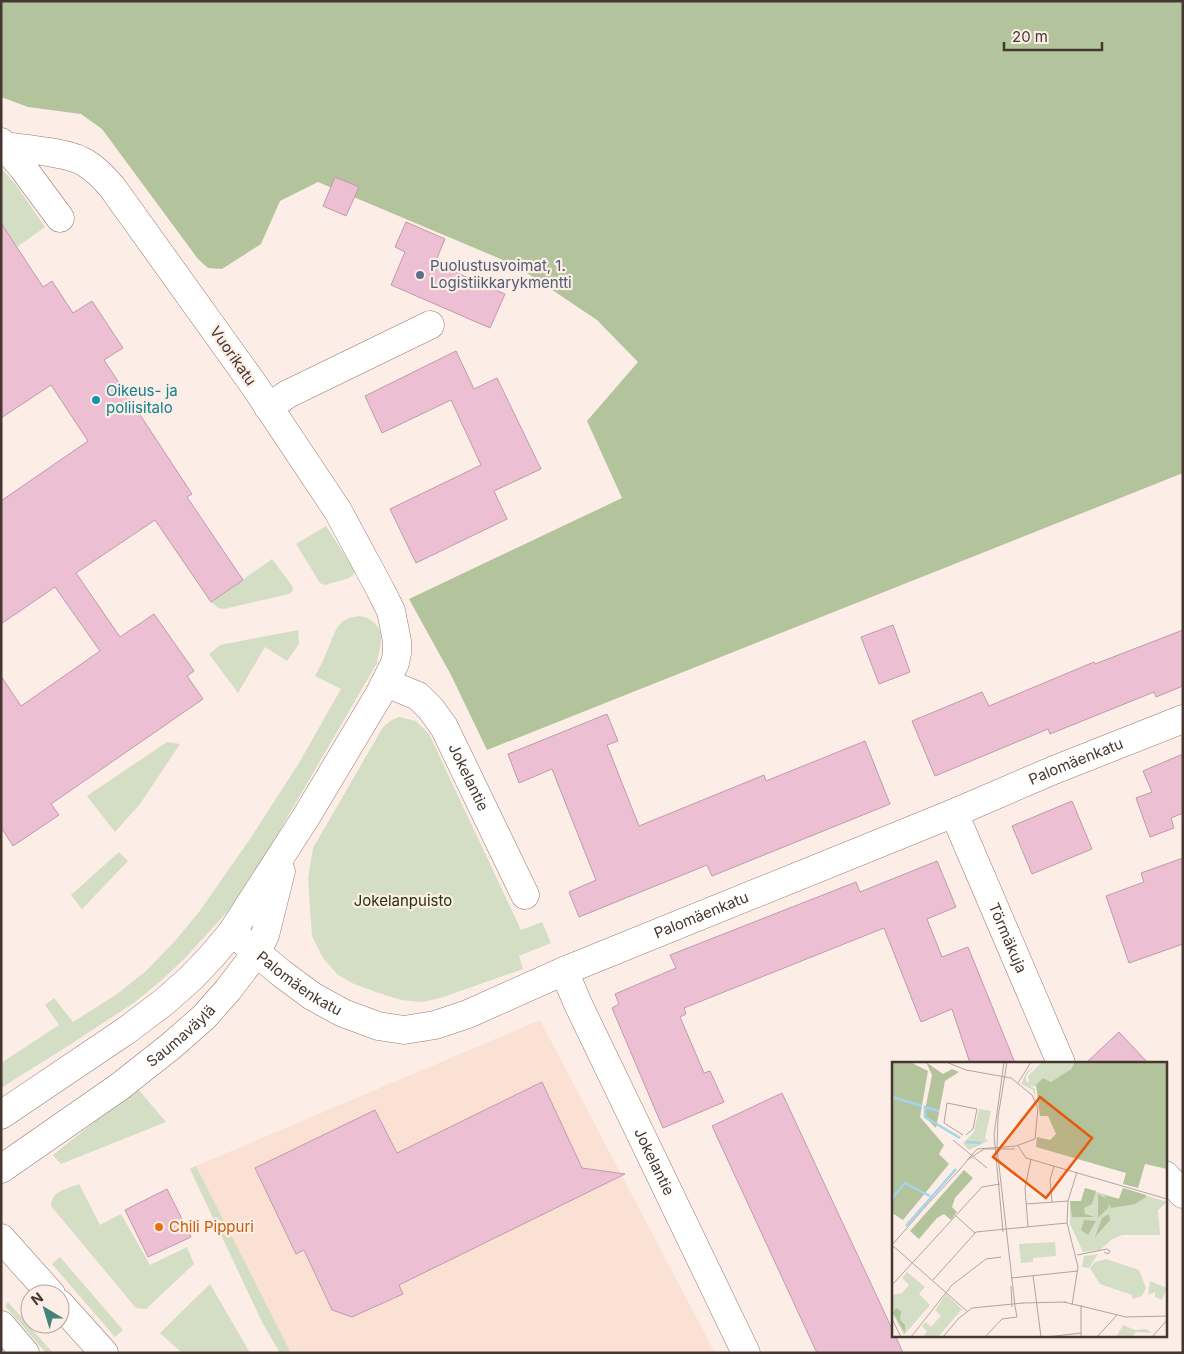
<svg xmlns="http://www.w3.org/2000/svg" width="1184" height="1354" viewBox="0 0 1184 1354" font-family="Inter,sans-serif">
	<rect width="100%" height="100%" fill="#fcede6"/>
	<!-- built -->
	<path fill="#fbe1d4" d="M 540,1020 L 715,1353 L 285,1353 L 196,1166 Z"/>
	<!-- green -->
	<g fill="#d3dec5">
		<path d="M 1,168 L 16,185 L 45,227 L 17,247 L 1,223 Z"/>
		<path d="M 326,526 L 355,571 L 353,575 L 349,578 L 325,585 L 320,583 L 296,544 Z"/>
		<path d="M 272,559 L 293,587 L 292,592 L 289,594 L 224,609 L 218,608 L 211,602 Z"/>
		<path d="M 359,616 C 368,617 380,624 381,635 C 382,644 378,655 377,663 L 259,866 L 229,910 L 185,958 L 163,979 L 135,1002 L 71,1044 L 1,1088 L 1,1063 L 59,1025 L 45,1005 L 54,998 L 73,1022 L 117,994 L 146,971 L 174,942 L 199,912 L 250,839 L 299,763 L 341,689 L 315,676 C 319,668 324,660 327,651 C 336,632 335,619 359,616 Z"/>
		<path d="M 298,630 L 299,644 L 287,661 L 265,647 L 238,693 L 209,654 L 220,645 Z"/>
		<path d="M 399,717 L 416,721 L 429,734 L 521,930 L 542,922 L 551,943 L 519,956 L 523,969 L 463,990 L 440,998 L 422,1002 L 401,1000 L 376,992 L 354,984 L 338,975 L 323,958 L 312,936 L 308,878 L 313,848 L 383,727 L 392,720 Z"/>
		<path d="M 167,742 L 180,744 L 140,804 L 115,832 L 87,796 Z"/>
		<path d="M 119,852 L 128,861 L 82,909 L 71,895 Z"/>
		<path d="M 137,1088 L 166,1122 L 61,1164 L 53,1155 Z"/>
		<path d="M 196,1166 L 291,1353 L 280,1353 L 262,1322 L 190,1169 Z"/>
		<path d="M 79,1184 L 100,1225 L 121,1214 L 150,1265 L 187,1247 L 194,1264 L 146,1309 L 136,1308 L 51,1206 C 52,1190 67,1189 79,1184 Z"/>
		<path d="M 60,1257 L 123,1330 L 115,1337 L 52,1264 Z"/>
		<path d="M 210,1284 L 250,1353 L 182,1353 L 160,1333 Z"/>
		<path d="M 8,1302 L 53,1353 L 46,1353 L 5,1306 Z"/>
	</g>
	<!-- forest -->
	<path fill="#b3c49c" d="M 1,1 L 1183,1 L 1183,473 L 487,750 L 451,675 L 409,599 L 622,498 L 587,421 L 638,362 L 597,320 L 515,265 L 318,182 L 280,201 L 261,244 L 222,269 L 208,268 L 198,259 L 102,129 L 81,114 L 28,107 L 1,97 Z"/>
	<!-- building -->
	<g fill="#edbfd2" stroke="#bf9baa">
		<path d="M 335,177 L 359,187 L 346,216 L 323,206 Z"/>
		<path d="M 406,222 L 445,239 L 435,263 L 505,294 L 490,328 L 391,285 L 405,252 L 395,247 Z"/>
		<path d="M 1,223 L 43,287 L 52,281 L 73,313 L 92,301 L 123,348 L 104,360 L 192,494 L 187,497 L 243,580 L 211,602 L 155,520 L 76,573 L 120,637 L 154,614 L 194,671 L 187,676 L 203,699 L 51,804 L 59,815 L 13,846 L 1,827 L 1,676 L 21,706 L 100,651 L 55,587 L 1,624 L 1,501 L 88,441 L 51,385 L 1,418 Z"/>
		<path d="M 456,351 L 474,389 L 497,378 L 541,469 L 494,491 L 507,519 L 416,563 L 390,509 L 481,465 L 451,400 L 382,433 L 365,396 Z"/>
		<path d="M 893,625 L 910,672 L 879,684 L 861,637 Z"/>
		<path d="M 1183,630 L 1183,686 L 1156,697 L 1154,692 L 1050,734 L 1048,729 L 935,776 L 912,721 L 982,692 L 989,706 L 1094,662 L 1095,664 Z"/>
		<path d="M 607,714 L 618,741 L 607,745 L 639,826 L 764,775 L 766,781 L 865,741 L 890,804 L 712,876 L 707,865 L 579,917 L 569,892 L 596,880 L 552,769 L 519,783 L 508,754 Z"/>
		<path d="M 1183,754 L 1183,813 L 1171,818 L 1174,828 L 1150,837 L 1136,798 L 1152,792 L 1143,771 Z"/>
		<path d="M 1072,801 L 1092,849 L 1032,874 L 1012,826 Z"/>
		<path d="M 1183,858 L 1183,944 L 1129,963 L 1106,896 L 1144,882 L 1141,873 Z"/>
		<path d="M 937,861 L 956,907 L 927,919 L 942,957 L 968,947 L 1015,1063 L 970,1063 L 952,1009 L 921,1022 L 884,928 L 684,1008 L 686,1014 L 680,1017 L 704,1073 L 710,1071 L 724,1102 L 663,1128 L 612,1008 L 619,1004 L 615,994 L 676,968 L 670,955 L 856,882 L 860,892 Z"/>
		<path d="M 1119,1032 L 1148,1063 L 1086,1063 Z"/>
		<path d="M 542,1082 L 582,1168 L 625,1174 L 399,1285 L 403,1294 L 352,1317 L 332,1310 L 304,1250 L 296,1254 L 255,1168 L 375,1110 L 397,1153 Z"/>
		<path d="M 782,1093 L 893,1331 L 893,1335 L 895,1335 L 903,1353 L 817,1353 L 712,1126 Z"/>
		<path d="M 167,1189 L 191,1237 L 148,1257 L 125,1210 Z"/>
	</g>
	<g fill="none" stroke-linecap="round" stroke-linejoin="round">
		<!-- street casing -->
		<g stroke="#997969" stroke-width="29">
			<g id="street">
				<path d="M 1,142 L 23,168 L 60,218"/>
				<path d="M 268,407 L 288,394 L 430,325"/>
				<path id="s1" d="M 386,683 L 418,696 L 431,709 L 444,727 L 525,895"/>
				<path id="s2" d="M 954,813 L 1061,1063"/>
				<path id="s3" d="M 232,932 L 281,973 L 312,996 L 343,1013 L 378,1026 L 404,1030 L 435,1025 L 468,1014 L 564,971 L 954,813 L 1054,770 L 1183,719"/>
				<path id="s4" d="M 564,971 L 578,1004 L 746,1353"/>
				<path d="M 1,1115 L 127,1030 L 164,1002 L 190,979 L 212,956 L 232,932 L 306,817 L 379,695 L 395,663 L 397,653 L 397,641 L 391,611 L 380,589 L 338,511 L 254,385 L 112,187 C 103,177 94,167 82,161 C 65,152 25,149 5,146"/>
				<path id="s5" d="M 1,1169 L 119,1087 L 171,1046 L 204,1017 L 228,990 L 256,953 L 265,935 L 281,871"/>
				<path d="M 1165,1175 L 1183,1194"/>
			</g>
		</g>
		<!-- secondary casing -->
		<g stroke="#997969" stroke-width="29">
			<g id="secondary">
				<path d="M 1,1238 L 51,1294"/>
				<path d="M 60,1304 L 104,1353"/>
				<path d="M 1,1325 L 25,1353"/>
			</g>
		</g>
		<!-- street -->
		<use href="#street" stroke="#fff" stroke-width="28"/>
		<!-- secondary -->
		<use href="#secondary" stroke="#fff" stroke-width="28"/>
	</g>
	<!-- markers -->
	<circle fill="#5c6f8a" stroke="#fcede6" stroke-width="2" cx="420" cy="275" r="5"/>
	<circle fill="#0f9aa8" stroke="#fcede6" stroke-width="2" cx="96" cy="400" r="5"/>
	<circle fill="#e8710a" stroke="#fcede6" stroke-width="2" cx="159" cy="1227" r="5"/>
	<g text-anchor="middle" stroke-width="4.5" stroke-linejoin="round" paint-order="stroke">
		<!-- service labels -->
		<g font-size="15" fill="#4e5e75" stroke="#fcede6" text-anchor="start">
			<text x="430" y="271">Puolustusvoimat, 1.<tspan x="430" dy="17">Logistiikkarykmentti</tspan></text>
		</g>
		<!-- street labels -->
		<g font-size="15" fill="#453730" stroke="#fcede6">
			<text transform="translate(233 356) rotate(55)" y="5">Vuorikatu</text>
			<text dy="5" stroke="none"><textPath href="#s3" startOffset="926">Palomäenkatu</textPath></text>
			<text dy="5" stroke="none"><textPath href="#s1" startOffset="131">Jokelantie</textPath></text>
			<text dy="5" stroke="none"><textPath href="#s3" startOffset="521">Palomäenkatu</textPath></text>
			<text dy="5" stroke="none"><textPath href="#s2" startOffset="136">Törmäkuja</textPath></text>
			<text dy="5" stroke="none"><textPath href="#s3" startOffset="85">Palomäenkatu</textPath></text>
			<text dy="5" stroke="none"><textPath href="#s5" startOffset="224">Saumaväylä</textPath></text>
			<text dy="5" stroke="none"><textPath href="#s4" startOffset="211">Jokelantie</textPath></text>
		</g>
		<!-- culture labels -->
		<g font-size="15" fill="#0d838f" stroke="#fcede6" text-anchor="start">
			<text x="106" y="396">Oikeus- ja<tspan x="106" dy="17">poliisitalo</tspan></text>
		</g>
		<!-- park labels -->
		<g font-size="15" fill="#233305" stroke="#fcede6">
			<text x="403" y="906">Jokelanpuisto</text>
		</g>
		<!-- food labels -->
		<g font-size="15" fill="#c56008" stroke="#fcede6" text-anchor="start">
			<text x="169" y="1232">Chili Pippuri</text>
		</g>
	</g>
	<!-- overview -->
	<g transform="translate(892 1062)">
		<rect width="275" height="275" fill="#fcede6"/>
		<path d="M 150,0 L 183,0 L 179,7 L 159,20 L 151,16 L 144,25 L 138,23 L 143,27 L 143,36 L 141,28 L 129,22 L 134,11 L 143,2 L 134,14 L 134,19 L 137,21 L 136,14 ZM 87,47 L 99,49 L 93,76 L 96,79 L 77,88 L 71,81 L 82,70 ZM 193,126 L 227,137 L 231,126 L 275,140 L 266,148 L 268,173 L 230,173 L 219,178 L 208,188 L 191,190 L 178,162 L 178,139 L 189,139 ZM 163,180 L 164,194 L 141,196 L 141,200 L 129,201 L 127,182 ZM 206,192 L 197,206 L 190,205 L 192,194 ZM 214,197 L 247,208 L 254,226 L 250,234 L 241,237 L 240,233 L 208,222 L 198,206 L 203,200 ZM 15,210 L 33,225 L 27,232 L 38,243 L 12,273 L 0,250 L 0,233 L 10,231 L 17,223 L 10,216 ZM 258,219 L 275,226 L 270,238 L 263,235 L 263,230 L 256,233 ZM 54,232 L 70,247 L 46,275 L 31,275 L 35,269 L 30,264 L 34,260 L 39,265 L 49,254 L 43,248 ZM 231,263 L 243,268 L 254,267 L 260,271 L 244,270 L 240,275 L 224,275 Z" fill="#d3dec5"/>
		<path d="M 0,0 L 18,0 L 36,9 L 28,55 L 52,83 L 47,92 L 57,102 L 11,158 L 0,151 ZM 34,0 L 51,12 L 60,7 L 67,10 L 53,19 L 44,66 L 32,54 L 40,13 ZM 183,0 L 275,0 L 275,107 L 253,102 L 246,126 L 231,122 L 234,111 L 144,85 L 145,75 L 158,78 L 164,72 L 156,54 L 148,54 L 144,23 L 151,16 L 159,20 L 179,7 ZM 72,108 L 81,116 L 63,136 L 60,145 L 65,150 L 59,158 L 52,152 L 45,156 L 27,177 L 18,169 ZM 193,126 L 204,129 L 200,142 L 192,146 L 193,152 L 203,155 L 180,155 L 178,139 L 189,139 ZM 231,126 L 254,133 L 254,135 L 243,142 L 219,146 L 212,133 L 227,137 ZM 206,132 L 215,137 L 217,145 L 206,156 ZM 217,152 L 218,158 L 203,175 L 210,156 ZM 192,158 L 204,159 L 196,173 L 189,168 ZM 4,246 L 9,249 L 8,258 L 13,263 L 13,271 L 1,251 Z" fill="#b3c49c"/>
		<path fill="none" stroke="#a3d5e8" stroke-width="2.5" d="M 0,35 L 30,44M 47,49 L 33,45 L 33,55 L 68,76M 74,80 L 89,81M 0,136 L 13,121 L 38,134M 14,164 L 64,107"/>
		<path fill="none" stroke="#b3a49d" stroke-width="1" d="M 54,0 L 74,8 L 119,16 L 140,33 L 146,46 L 143,77 L 124,84 L 85,87 L 68,107M 115,0 L 106,55 L 105,86 L 123,244M 126,21 L 139,0M 71,73 L 52,61 L 55,41 L 85,47 L 81,67 L 74,73M 61,78 L 95,106M 126,84 L 134,96 L 275,137M 75,98 L 92,87 L 123,87M 160,140 L 158,118 L 162,104M 134,142 L 176,139M 33,145 L 68,107M 64,154 L 83,171M 136,165 L 133,126 L 139,97M 111,170 L 102,73 L 112,0M 0,183 L 76,250M 0,183 L 34,144M 185,193 L 215,187 L 218,189 L 216,192 L 212,190M 141,213 L 149,275M 119,216 L 186,209M 41,218 L 84,170 L 175,161M 0,223 L 90,125 L 108,122M 119,224 L 120,245M 172,240 L 234,255 L 275,254M 130,241 L 174,240M 180,243 L 186,205 L 175,161 L 176,139 L 185,110M 189,243 L 189,275M 0,257 L 9,275M 19,275 L 60,223 L 94,197 L 109,195M 51,275 L 66,257 L 80,246 L 131,241M 93,275 L 110,257 L 125,255 L 123,244M 155,275 L 189,271M 205,275 L 225,253M 260,275 L 275,258"/>
		<path fill="#e8590c" fill-opacity="0.15" stroke="#e8590c" stroke-width="2.5" d="M 148,35 L 200,76 L 154,136 L 101,95 Z"/>
		<rect width="275" height="275" fill="none" stroke="#453730" stroke-width="2.5"/>
	</g>
	<!-- border -->
	<rect width="1184" height="1354" fill="none" stroke="#453730" stroke-width="5"/>
	<!-- north arrow -->
	<g transform="translate(45 1309) rotate(322)"><circle r="24" fill="#fcede6" stroke="#b3a49d"/>
	<path d="M0-4L9 19L0 12L-9 19Z" fill="#428578"/>
	<text y="-8" font-size="14" font-weight="bold" text-anchor="middle" fill="#453730">N</text>
	</g>
	<!-- scale -->
	<path d="M1004 42v8h98v-8" fill="none" stroke="#453730" stroke-width="2.5"/>
	<text x="1012" y="42" font-size="15" fill="#453730" stroke="#fcede6" stroke-width="4" paint-order="stroke">20 m</text>
</svg>
